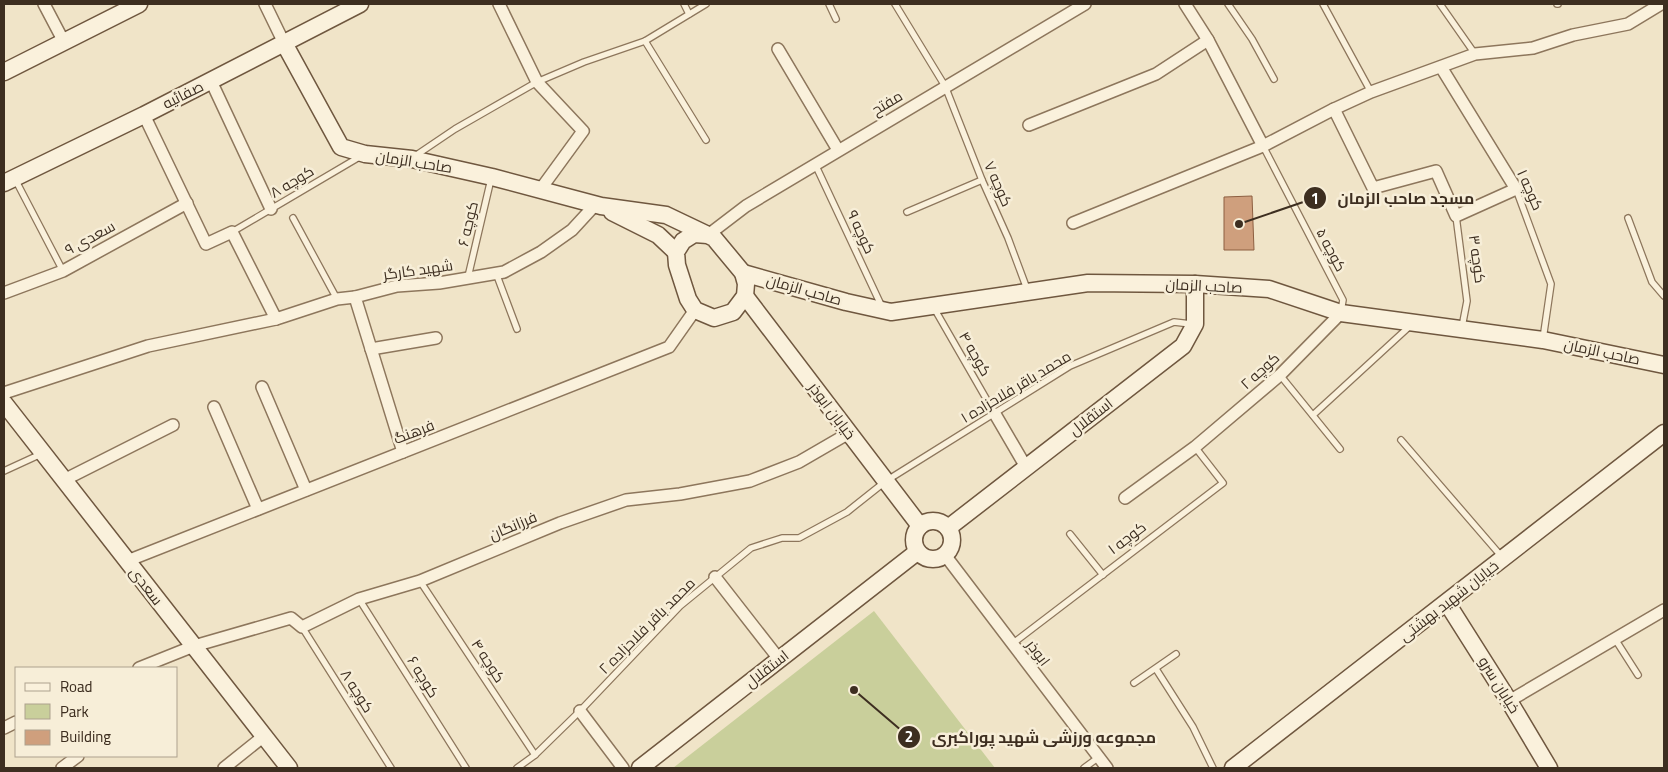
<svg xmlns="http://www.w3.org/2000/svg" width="1668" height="772" viewBox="0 0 1668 772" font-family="Georgia,Cairo,serif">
	<rect width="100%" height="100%" fill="#f0e4c8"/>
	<!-- green -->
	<path fill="#c9cf9b" d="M 874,611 L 995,768 L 673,768 Z"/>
	<!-- building -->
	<path fill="#cf9f7d" stroke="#8d5f41" d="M 1252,196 L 1254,250 L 1224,250 L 1224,197 Z"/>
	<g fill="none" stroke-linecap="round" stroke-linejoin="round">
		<!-- lane casing -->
		<g stroke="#8d765c" stroke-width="8">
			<g id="lane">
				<path d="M 684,4 L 689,14"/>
				<path d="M 829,4 L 836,19"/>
				<path d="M 895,4 L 945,86 L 982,180 L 1008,238 L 1027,289"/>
				<path d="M 1228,4 L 1252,39 L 1274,79"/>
				<path d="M 1323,4 L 1371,92"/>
				<path d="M 1440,4 L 1475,54"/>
				<path d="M 1557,4 L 1558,4"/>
				<path d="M 645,41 L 706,140"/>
				<path d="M 1263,146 L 1343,300 L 1341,311"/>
				<path d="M 415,156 L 455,129 L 537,82 L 584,62 L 645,41 L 706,4"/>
				<path d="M 815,164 L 882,307"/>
				<path d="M 15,179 L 63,271"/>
				<path d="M 1516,189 L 1551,284 L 1543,339"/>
				<path d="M 907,212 L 982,180"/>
				<path d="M 1456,216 L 1467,301 L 1462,327"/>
				<path d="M 293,218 L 337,299"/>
				<path d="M 1628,218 L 1652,282 L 1664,296"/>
				<path d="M 232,232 L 361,156"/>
				<path d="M 496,273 L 517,329"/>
				<path d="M 468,277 L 491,179"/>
				<path d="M 934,308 L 995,414"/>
				<path d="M 1280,375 L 1340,449"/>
				<path d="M 1313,415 L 1411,325"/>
				<path d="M 1401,440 L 1502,557"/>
				<path d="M 4,471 L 41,454"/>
				<path d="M 1070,534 L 1103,575"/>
				<path d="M 420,581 L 535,755"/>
				<path d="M 359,599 L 466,768"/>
				<path d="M 302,627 L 391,768"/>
				<path d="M 1615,639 L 1638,675"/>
				<path d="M 1012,644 L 1223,483 L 1195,447"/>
				<path d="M 1156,669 L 1193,727 L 1213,768"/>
				<path d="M 1134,683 L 1176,654"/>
				<path d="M 517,768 L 535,755 L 580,711 L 680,606 L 751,548 L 782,538 L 799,538 L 847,512 L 886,481 L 1070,366 L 1174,322 L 1191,324"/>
				<path d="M 1084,768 L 1099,757"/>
			</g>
		</g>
		<!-- street casing -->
		<g stroke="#8d765c" stroke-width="14">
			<g id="street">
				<path d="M 44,4 L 64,42"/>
				<path d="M 265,4 L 284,43"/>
				<path d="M 499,4 L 537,82 L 583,131 L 540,190"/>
				<path d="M 1185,4 L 1208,40 L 1263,146"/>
				<path d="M 778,49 L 838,150"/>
				<path d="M 211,81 L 271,209"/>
				<path d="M 1334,109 L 1373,188 L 1436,171 L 1456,216 L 1516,189 L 1441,67"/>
				<path d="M 144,115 L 206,244 L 232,232 L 276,319 L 337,299 L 355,297"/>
				<path d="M 1029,125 L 1156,74 L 1208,40"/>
				<path d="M 1073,223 L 1263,146 L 1334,109 L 1371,92 L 1475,54 L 1533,48 L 1573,35 L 1628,24 L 1661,4"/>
				<path d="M 708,235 L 746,206 L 1085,4"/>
				<path d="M 4,293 L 63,271 L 187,203"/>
				<path d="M 371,349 L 436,338"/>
				<path d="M 262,387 L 306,490"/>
				<path d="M 4,393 L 148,346 L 276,319"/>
				<path d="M 214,407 L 258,509"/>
				<path d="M 995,414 L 1026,467"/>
				<path d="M 403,452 L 355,297 L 397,286 L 439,283 L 504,272 L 541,252 L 572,230 L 595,205"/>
				<path d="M 64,480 L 173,425"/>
				<path d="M 1125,498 L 1195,447 L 1280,375 L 1341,313"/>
				<path d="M 945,555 L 1107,768"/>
				<path d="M 127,561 L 669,347 L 695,310"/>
				<path d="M 715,577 L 779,659"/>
				<path d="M 139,668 L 194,646 L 291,618 L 302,627 L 359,599 L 420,581 L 560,523 L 626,500 L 680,494 L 750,481 L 799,462 L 849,433"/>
				<path d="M 1509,701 L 1664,610"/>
				<path d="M 580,711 L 623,768"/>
				<path d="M 4,728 L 16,722"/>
				<path d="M 62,768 L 78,756"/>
				<path d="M 224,768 L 264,736"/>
			</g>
		</g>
		<!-- secondary casing -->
		<g stroke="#6f573f" stroke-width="19">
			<g id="secondary">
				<path d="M 284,43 L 341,147 L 365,154 L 412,159 L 492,177 L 601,206 L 666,215 L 708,235"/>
				<path d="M 4,72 L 139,4"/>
				<path d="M 4,183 L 144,115 L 360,4"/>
				<path d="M 612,212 L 658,235 L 676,252"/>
				<path d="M 694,234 L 708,235 L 714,238 L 743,273 L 746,284 L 745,296 L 733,312 L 714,318 L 695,310 L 688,299 L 677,265 L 676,252 L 683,241 Z"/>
				<path d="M 743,273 L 846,302 L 891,312 L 1088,283 L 1195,284 L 1269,289 L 1341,313 L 1543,340 L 1664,365"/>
				<path d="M 745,296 L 920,526"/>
				<path d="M 4,403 L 289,768"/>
				<circle cx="933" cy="540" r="19"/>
				<path d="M 948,528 L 1183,346 L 1195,324 L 1195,284"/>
				<path d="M 1447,603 L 1509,701 L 1549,768"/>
				<path d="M 640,768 L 917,552"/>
				<path d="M 1233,768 L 1664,433"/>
			</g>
		</g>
		<!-- lane -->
		<use href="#lane" stroke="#faf1dc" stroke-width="5.5"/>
		<!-- street -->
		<use href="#street" stroke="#faf1dc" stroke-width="11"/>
		<!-- secondary -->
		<use href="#secondary" stroke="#faf1dc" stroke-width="16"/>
	</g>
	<g text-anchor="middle" stroke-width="5" stroke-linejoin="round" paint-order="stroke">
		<!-- street labels -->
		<g font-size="15" fill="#3d2e20" stroke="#f7eed8">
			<text transform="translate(183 95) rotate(-27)" y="5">صفائیه</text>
			<text transform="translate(887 103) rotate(-31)" y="5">مفتح</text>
			<text transform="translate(414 162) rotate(9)" y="5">صاحب الزمان</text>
			<text transform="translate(292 182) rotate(-31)" y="5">کوچه ۸</text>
			<text transform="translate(998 184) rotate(66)" y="5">کوچه ۷</text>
			<text transform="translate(1530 190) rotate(66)" y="5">کوچه ۱</text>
			<text transform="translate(468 224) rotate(-77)" y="5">کوچه ۶</text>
			<text transform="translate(861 232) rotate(65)" y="5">کوچه ۹</text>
			<text transform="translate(90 238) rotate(-29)" y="5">سعدی ۹</text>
			<text transform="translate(1331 250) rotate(62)" y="5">کوچه ۵</text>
			<text transform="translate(1477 259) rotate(82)" y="5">کوچه ۳</text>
			<text transform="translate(418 270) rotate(-8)" y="5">شهید کارگر</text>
			<text transform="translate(1204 286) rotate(3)" y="5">صاحب الزمان</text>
			<text transform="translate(804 290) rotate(16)" y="5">صاحب الزمان</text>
			<text transform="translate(1602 352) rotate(12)" y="5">صاحب الزمان</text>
			<text transform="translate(975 354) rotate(60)" y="5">کوچه ۴</text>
			<text transform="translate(1260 371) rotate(-42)" y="5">کوچه ۲</text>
			<text transform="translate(1016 387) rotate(-31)" y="5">محمد باقر فلاحزاده ۱</text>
			<text transform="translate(832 411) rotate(53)" y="5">خیابان ابوذر</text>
			<text transform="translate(1091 417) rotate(-38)" y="5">استقلال</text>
			<text transform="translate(414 432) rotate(-21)" y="5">فرهنگ</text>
			<text transform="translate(513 526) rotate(-23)" y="5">فرزانگان</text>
			<text transform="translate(1127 538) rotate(-37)" y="5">کوچه ۱</text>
			<text transform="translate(146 586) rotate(52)" y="5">سعدی</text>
			<text transform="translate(1449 601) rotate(-38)" y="5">خیابان شهید بهشتی</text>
			<text transform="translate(647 626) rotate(-45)" y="5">محمد باقر فلاحزاده ۲</text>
			<text transform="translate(1038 653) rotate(53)" y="5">ابوذر</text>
			<text transform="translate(488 661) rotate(57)" y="5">کوچه ۴</text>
			<text transform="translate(767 669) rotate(-38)" y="5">استقلال</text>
			<text transform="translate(423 677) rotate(58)" y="5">کوچه ۶</text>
			<text transform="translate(1499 685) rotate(58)" y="5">خیابان سرو</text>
			<text transform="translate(357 691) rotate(58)" y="5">کوچه ۸</text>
		</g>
	</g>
	<!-- callouts -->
	<path fill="none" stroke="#3d2e20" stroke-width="2" d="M1239 224L1315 198M854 690L909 737"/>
	<g fill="#3d2e20" stroke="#f7eed8" stroke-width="2">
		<circle cx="1239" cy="224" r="5"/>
		<circle cx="854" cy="690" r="5"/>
		<circle cx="1315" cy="198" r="12"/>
		<circle cx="909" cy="737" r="12"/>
	</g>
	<g font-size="15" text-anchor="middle" font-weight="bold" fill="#fff">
		<text x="1315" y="204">1</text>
		<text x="909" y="742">2</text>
	</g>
	<g font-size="16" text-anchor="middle" font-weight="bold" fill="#3d2e20" stroke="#f7eed8" stroke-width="5" stroke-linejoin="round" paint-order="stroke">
		<text x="1406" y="204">مسجد صاحب الزمان</text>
		<text x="1044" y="743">مجموعه ورزشی شهید پوراکبری</text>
	</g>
	<!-- border -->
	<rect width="1668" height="772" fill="none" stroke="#3d2e20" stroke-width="10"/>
	<!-- legend -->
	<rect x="15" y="667" width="162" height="90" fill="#f7eed8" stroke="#ada18e"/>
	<rect x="25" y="683" width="25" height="8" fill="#faf1dc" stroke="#ada18e"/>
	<text x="60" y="692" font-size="15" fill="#3d2e20">Road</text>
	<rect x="25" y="704" width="25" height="15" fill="#c9cf9b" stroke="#ada18e"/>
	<text x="60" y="717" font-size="15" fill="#3d2e20">Park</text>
	<rect x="25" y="730" width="25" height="15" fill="#cf9f7d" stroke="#ada18e"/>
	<text x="60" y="742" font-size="15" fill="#3d2e20">Building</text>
</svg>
